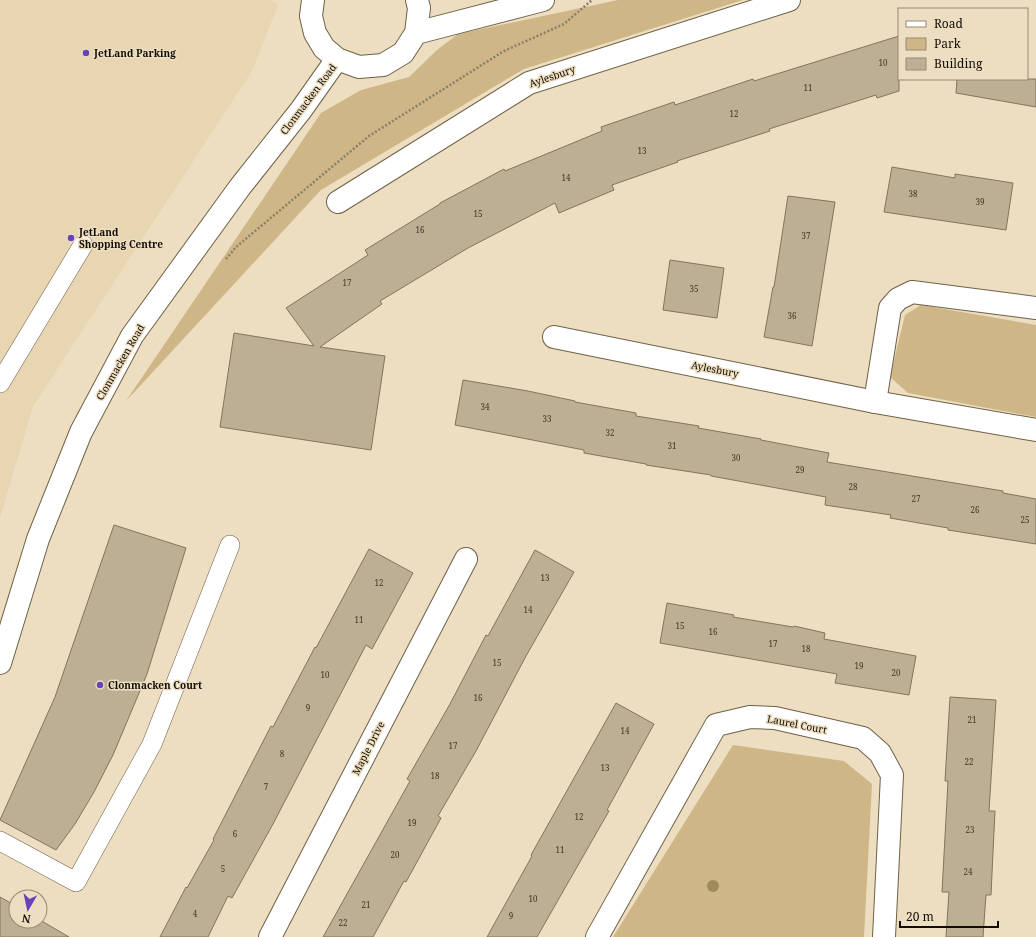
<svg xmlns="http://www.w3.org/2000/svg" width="1036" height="937" viewBox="0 0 1036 937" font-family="'Noto Serif',serif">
	<rect width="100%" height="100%" fill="#eddec1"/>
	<!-- built -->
	<path fill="#e8d5b1" d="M 0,0 L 270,0 L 278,5 L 252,71 L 33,406 L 0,518 Z"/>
	<!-- green -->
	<g fill="#cfb686">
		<path d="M 618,0 L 743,0 L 524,69 L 321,190 L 126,401 L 321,113 L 361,90 L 409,77 L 437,50 L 458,34 Z"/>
		<path d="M 921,305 L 1036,325 L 1036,417 L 908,393 L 890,377 L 905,315 Z"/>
		<path d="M 733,745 L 844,761 L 872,784 L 864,937 L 613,937 Z"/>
	</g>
	<!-- building -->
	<g fill="#bdaf93" stroke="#82755a">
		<path d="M 899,36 L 899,91 L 877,98 L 876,95 L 769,129 L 770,131 L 677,161 L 678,162 L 612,185 L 614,190 L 559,213 L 555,203 L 468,248 L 380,301 L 382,304 L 320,347 L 385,356 L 371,450 L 220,427 L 234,333 L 314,346 L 286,308 L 368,255 L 365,250 L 440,204 L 440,203 L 504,169 L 505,171 L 602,131 L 601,127 L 674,102 L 675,105 L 753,79 L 754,81 Z"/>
		<path d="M 957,79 L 1036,79 L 1036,107 L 956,93 Z"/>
		<path d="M 892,167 L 955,178 L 955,174 L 1013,183 L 1006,230 L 884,212 Z"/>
		<path d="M 788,196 L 835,202 L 812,346 L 764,337 L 773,287 L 774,287 Z"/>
		<path d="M 670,260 L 724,268 L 717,318 L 663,310 Z"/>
		<path d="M 463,380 L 528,391 L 575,401 L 575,402 L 636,413 L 636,416 L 699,426 L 698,428 L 761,439 L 761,440 L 829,453 L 827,462 L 1003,491 L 1003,493 L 1036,499 L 1036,544 L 948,530 L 948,528 L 890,518 L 891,515 L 825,505 L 826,497 L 711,476 L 711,475 L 646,465 L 646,464 L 584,453 L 584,450 L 455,425 Z"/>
		<path d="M 114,525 L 186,548 L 147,674 L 113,755 L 94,792 L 75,824 L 56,850 L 0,820 L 55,697 Z"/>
		<path d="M 369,549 L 413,573 L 372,649 L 366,645 L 273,824 L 232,898 L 228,896 L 208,937 L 160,937 L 186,887 L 187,888 L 214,840 L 213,839 L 271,726 L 273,727 L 315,647 L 316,648 Z"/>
		<path d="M 535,550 L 574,572 L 526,656 L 476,751 L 438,816 L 441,818 L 406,882 L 404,881 L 373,937 L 323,937 L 410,781 L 407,779 L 450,704 L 486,635 L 488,636 Z"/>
		<path d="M 667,603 L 734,615 L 733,617 L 793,627 L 794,626 L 825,633 L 824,639 L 916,656 L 909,695 L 835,683 L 837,674 L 660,643 Z"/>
		<path d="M 950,697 L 996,700 L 989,811 L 995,811 L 993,852 L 991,895 L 986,895 L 983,937 L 946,937 L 949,892 L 942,892 L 948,781 L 945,781 Z"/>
		<path d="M 616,703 L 654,724 L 607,810 L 609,811 L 537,937 L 487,937 L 532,856 L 531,855 Z"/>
		<path d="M 0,897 L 16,906 L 16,921 L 40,920 L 69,937 L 0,937 Z"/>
	</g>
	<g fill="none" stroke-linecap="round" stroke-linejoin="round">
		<!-- service casing -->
		<g stroke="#6e6147" stroke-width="20">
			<g id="service">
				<path d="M 0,383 L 83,245"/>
				<path d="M 0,841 L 76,882 L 152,744 L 230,545"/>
			</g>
		</g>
		<!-- minor casing -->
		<g stroke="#6e6147" stroke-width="24">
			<g id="minor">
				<path d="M 338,202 L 529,83 L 789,0"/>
				<path d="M 554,337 L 875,402 L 1036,430"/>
				<path d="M 875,402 L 890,308 L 898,299 L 912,292 L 1036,308"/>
				<path d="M 270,937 L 466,559"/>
				<path d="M 597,937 L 716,725 L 750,717 L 775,718 L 863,738 L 880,753 L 892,775 L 884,937"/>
			</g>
		</g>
		<!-- tertiary casing -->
		<g stroke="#6e6147" stroke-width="24">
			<g id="tertiary">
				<path d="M 313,0 L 311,16 L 315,33 L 324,48 L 337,59 L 359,67 L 383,65 L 403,53 L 416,33 L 419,8 L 417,0"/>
				<path d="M 416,33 L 543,0"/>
				<path d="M 0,663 L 38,539 L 81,432 L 132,336 L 240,187 L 301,110 L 337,59"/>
			</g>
		</g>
		<!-- path -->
		<path stroke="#897f6b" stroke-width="2.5" stroke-dasharray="2 2" stroke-linecap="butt" d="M 226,259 L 236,247 L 369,136 L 504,51 L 564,24 L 592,0"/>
		<!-- service -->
		<use href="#service" stroke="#fff" stroke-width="19"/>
		<!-- minor -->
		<use href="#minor" stroke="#fff" stroke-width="22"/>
		<!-- tertiary -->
		<use href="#tertiary" stroke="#fff" stroke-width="22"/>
	</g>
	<!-- trees -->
	<circle fill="#9f8a59" cx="713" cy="886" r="6"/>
	<!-- markers -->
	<g fill="#6942ba" stroke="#eddec1" stroke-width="1.5">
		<circle cx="86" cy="53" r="4"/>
		<circle cx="71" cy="238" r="4"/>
		<circle cx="100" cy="685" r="4"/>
	</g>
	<g text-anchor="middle" stroke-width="3" stroke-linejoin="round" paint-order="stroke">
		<!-- number labels -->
		<g font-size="8" fill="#3d3628">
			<text x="883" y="66">10</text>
			<text x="808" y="91">11</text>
			<text x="734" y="117">12</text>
			<text x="642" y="154">13</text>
			<text x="566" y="181">14</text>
			<text x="913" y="197">38</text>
			<text x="980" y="205">39</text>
			<text x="478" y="217">15</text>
			<text x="420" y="233">16</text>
			<text x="806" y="239">37</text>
			<text x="347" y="286">17</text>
			<text x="694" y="292">35</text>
			<text x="792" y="319">36</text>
			<text x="485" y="410">34</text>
			<text x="547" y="422">33</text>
			<text x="610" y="436">32</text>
			<text x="672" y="449">31</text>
			<text x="736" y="461">30</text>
			<text x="800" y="473">29</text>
			<text x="853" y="490">28</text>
			<text x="916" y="502">27</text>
			<text x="975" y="513">26</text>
			<text x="1025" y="523">25</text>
			<text x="545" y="581">13</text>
			<text x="379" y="586">12</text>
			<text x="528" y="613">14</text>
			<text x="359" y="623">11</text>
			<text x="680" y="629">15</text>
			<text x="713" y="635">16</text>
			<text x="773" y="647">17</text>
			<text x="806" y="652">18</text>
			<text x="497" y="666">15</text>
			<text x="859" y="669">19</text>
			<text x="896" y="676">20</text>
			<text x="325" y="678">10</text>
			<text x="478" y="701">16</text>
			<text x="308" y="711">9</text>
			<text x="972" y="723">21</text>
			<text x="625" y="734">14</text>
			<text x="453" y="749">17</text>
			<text x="282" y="757">8</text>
			<text x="969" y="765">22</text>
			<text x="605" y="771">13</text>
			<text x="435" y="779">18</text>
			<text x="266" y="790">7</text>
			<text x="579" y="820">12</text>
			<text x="412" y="826">19</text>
			<text x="970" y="833">23</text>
			<text x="235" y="837">6</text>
			<text x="560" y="853">11</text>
			<text x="395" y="858">20</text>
			<text x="223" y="872">5</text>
			<text x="968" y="875">24</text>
			<text x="533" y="902">10</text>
			<text x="366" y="908">21</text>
			<text x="195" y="917">4</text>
			<text x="511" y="919">9</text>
			<text x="343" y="926">22</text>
		</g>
		<!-- poi labels -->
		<g font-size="10" font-weight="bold" fill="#120d04" stroke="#eddec1" text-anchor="start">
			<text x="94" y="57">JetLand Parking</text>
			<text x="79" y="236">JetLand<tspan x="79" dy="12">Shopping Centre</tspan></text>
			<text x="108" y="689">Clonmacken Court</text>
		</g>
		<!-- street labels -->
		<g font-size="10" fill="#120d04" stroke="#eddec1">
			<text transform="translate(552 76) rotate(-19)" y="4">Aylesbury</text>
			<text transform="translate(308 99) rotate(-53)" y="4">Clonmacken Road</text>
			<text transform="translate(120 362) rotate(-60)" y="4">Clonmacken Road</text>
			<text transform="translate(715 369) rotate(11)" y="4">Aylesbury</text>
			<text transform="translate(797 724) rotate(11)" y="4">Laurel Court</text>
			<text transform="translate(368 748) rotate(-63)" y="4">Maple Drive</text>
		</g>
	</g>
	<!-- legend -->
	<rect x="898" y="8" width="130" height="72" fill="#eddec1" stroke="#958a75"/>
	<rect x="906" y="21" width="20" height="6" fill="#ffffff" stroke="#958a75"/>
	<text x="934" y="28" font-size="12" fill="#120d04">Road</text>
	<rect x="906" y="38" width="20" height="12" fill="#cfb686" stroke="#958a75"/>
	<text x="934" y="48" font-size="12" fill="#120d04">Park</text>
	<rect x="906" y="58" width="20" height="12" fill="#bdaf93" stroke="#958a75"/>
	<text x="934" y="68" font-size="12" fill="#120d04">Building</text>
	<!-- north arrow -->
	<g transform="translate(28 909) rotate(189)"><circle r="19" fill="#eddec1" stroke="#958a75"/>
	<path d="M0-3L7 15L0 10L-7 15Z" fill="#6942ba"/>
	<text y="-6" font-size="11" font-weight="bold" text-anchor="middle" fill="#120d04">N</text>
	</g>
	<!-- scale -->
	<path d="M900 921v6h98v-6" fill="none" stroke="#120d04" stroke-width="2"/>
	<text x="906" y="921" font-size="12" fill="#120d04" stroke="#eddec1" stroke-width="3" paint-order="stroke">20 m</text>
</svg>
